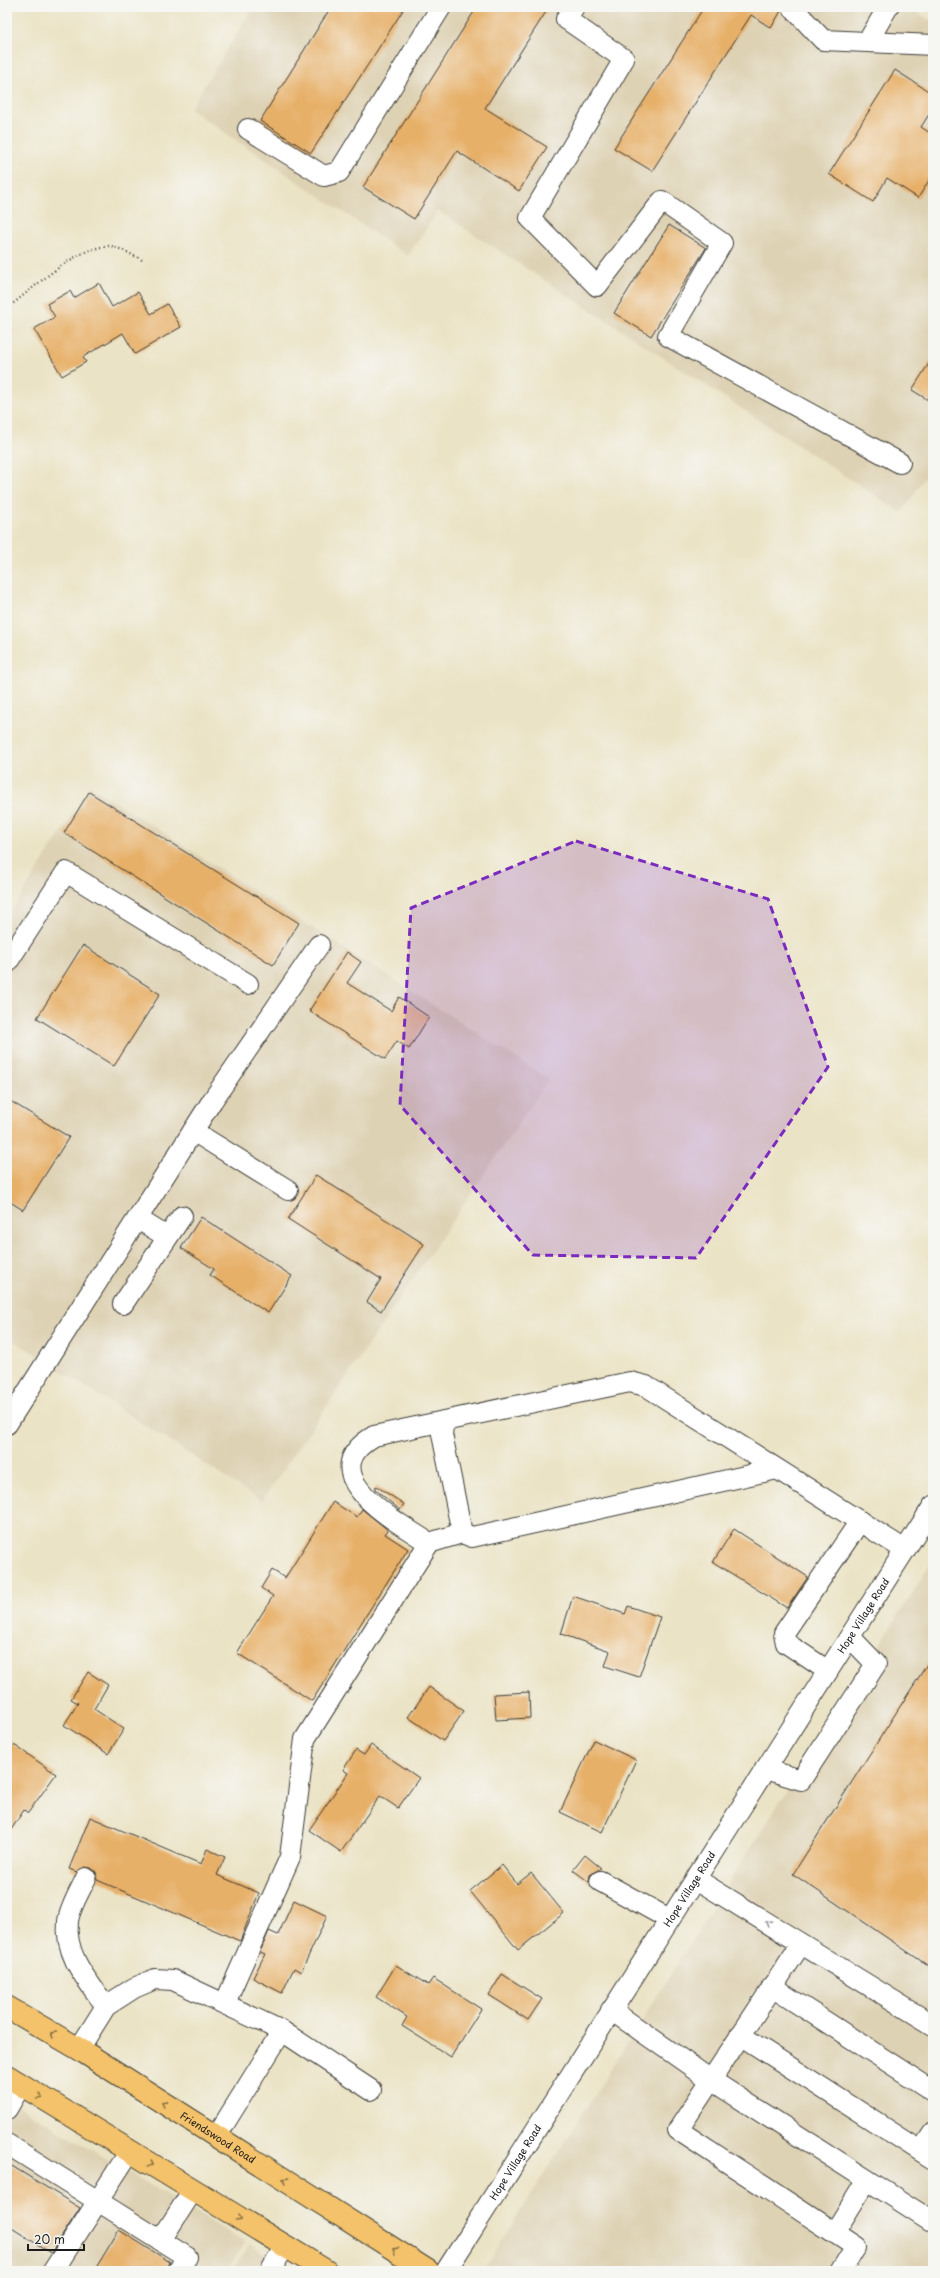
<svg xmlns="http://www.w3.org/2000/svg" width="940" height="2278" viewBox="0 0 940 2278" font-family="'Playpen Sans',sans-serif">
	<rect width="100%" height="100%" fill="#f6f6f2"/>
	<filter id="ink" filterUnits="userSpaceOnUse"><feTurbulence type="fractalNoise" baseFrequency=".025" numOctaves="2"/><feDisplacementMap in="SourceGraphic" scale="8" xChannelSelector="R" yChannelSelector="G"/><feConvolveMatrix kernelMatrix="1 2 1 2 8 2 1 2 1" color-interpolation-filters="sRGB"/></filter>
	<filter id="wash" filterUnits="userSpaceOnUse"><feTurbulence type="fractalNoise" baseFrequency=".012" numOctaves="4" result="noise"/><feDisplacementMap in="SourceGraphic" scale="16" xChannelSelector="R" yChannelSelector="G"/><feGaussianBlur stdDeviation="0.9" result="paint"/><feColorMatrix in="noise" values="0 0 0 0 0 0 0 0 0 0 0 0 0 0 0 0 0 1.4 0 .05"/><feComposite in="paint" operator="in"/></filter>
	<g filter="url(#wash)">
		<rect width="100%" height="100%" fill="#ebe3c5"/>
		<!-- built -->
		<g fill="#ded2b4">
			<path d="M 253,7 L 909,7 L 933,22 L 933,464 L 902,513 L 438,211 L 408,256 L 190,109 Z"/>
			<path d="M 90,786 L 549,1079 L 262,1501 L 7,1336 L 7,919 Z"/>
			<path d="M 933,1560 L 933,2271 L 483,2271 Z"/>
			<path d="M 7,2099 L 245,2242 L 227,2271 L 7,2271 Z"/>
			<path d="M 249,2244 L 291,2271 L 232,2271 Z"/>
		</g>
		<g id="blocks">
			<!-- building -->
			<g fill="#e7b069">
				<path d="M 331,7 L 405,7 L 311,153 L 260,121 Z"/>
				<path d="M 477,7 L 549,7 L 485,108 L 547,147 L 519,191 L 457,151 L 414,219 L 363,187 Z"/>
				<path d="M 704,7 L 781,7 L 781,11 L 771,28 L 751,15 L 652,171 L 614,148 Z"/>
				<path d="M 895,70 L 933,94 L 933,108 L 921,127 L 933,135 L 933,174 L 918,198 L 887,178 L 873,202 L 829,174 Z"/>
				<path d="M 669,225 L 706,248 L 651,336 L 614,313 Z"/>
				<path d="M 99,283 L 112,307 L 138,292 L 151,314 L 167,304 L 181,327 L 135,354 L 123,333 L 83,357 L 86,362 L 62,376 L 34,329 L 55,317 L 47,304 L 70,291 L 74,298 Z"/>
				<path d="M 933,357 L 933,403 L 912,390 Z"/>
				<path d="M 89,792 L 299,923 L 273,965 L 64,833 Z"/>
				<path d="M 83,945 L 160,994 L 114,1066 L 37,1018 Z"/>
				<path d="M 347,952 L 361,962 L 347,983 L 391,1011 L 399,997 L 429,1017 L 409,1049 L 397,1041 L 385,1059 L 309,1011 Z"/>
				<path d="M 7,1099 L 69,1137 L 23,1210 L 7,1200 Z"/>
				<path d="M 316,1175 L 424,1244 L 381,1311 L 367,1302 L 381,1279 L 288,1219 Z"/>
				<path d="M 201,1217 L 292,1276 L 268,1313 L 210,1275 L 214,1269 L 181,1248 Z"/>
				<path d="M 376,1486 L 404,1504 L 400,1510 L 375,1489 Z"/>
				<path d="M 333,1502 L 357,1517 L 362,1509 L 388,1530 L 385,1534 L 408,1549 L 312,1701 L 237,1653 L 273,1596 L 261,1588 L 272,1570 L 285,1578 Z"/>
				<path d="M 734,1529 L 808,1577 L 787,1608 L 713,1562 Z"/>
				<path d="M 573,1596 L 625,1614 L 628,1606 L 660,1617 L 639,1677 L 605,1666 L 610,1651 L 561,1634 Z"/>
				<path d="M 933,1655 L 933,1969 L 793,1874 Z"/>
				<path d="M 88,1672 L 108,1685 L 94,1709 L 124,1729 L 108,1754 L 64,1725 L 78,1703 L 71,1699 Z"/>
				<path d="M 429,1687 L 464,1711 L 443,1741 L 408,1717 Z"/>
				<path d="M 529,1692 L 530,1718 L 496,1720 L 494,1694 Z"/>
				<path d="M 7,1740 L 56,1774 L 28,1813 L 24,1810 L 7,1836 Z"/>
				<path d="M 594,1740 L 636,1760 L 602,1832 L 560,1812 Z"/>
				<path d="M 371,1745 L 419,1778 L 398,1808 L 380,1796 L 341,1852 L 309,1830 L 348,1773 L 343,1770 L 356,1750 L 364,1755 Z"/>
				<path d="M 90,1817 L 201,1864 L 207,1849 L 225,1857 L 217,1875 L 259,1893 L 240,1941 L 97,1880 L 96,1872 L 91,1868 L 85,1867 L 77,1872 L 69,1869 Z"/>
				<path d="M 585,1855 L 601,1868 L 590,1875 L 589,1882 L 573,1870 Z"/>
				<path d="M 502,1865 L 517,1884 L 531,1873 L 564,1913 L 518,1950 L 470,1891 Z"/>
				<path d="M 294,1900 L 327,1916 L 301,1972 L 294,1968 L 282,1993 L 253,1978 L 265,1954 L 260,1952 L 269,1931 L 278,1935 Z"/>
				<path d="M 396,1965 L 428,1985 L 433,1978 L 481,2009 L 451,2057 L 402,2026 L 407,2017 L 376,1997 Z"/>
				<path d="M 502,1974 L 542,1999 L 528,2020 L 489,1995 Z"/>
				<path d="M 7,2163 L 80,2208 L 51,2253 L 7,2225 Z"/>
				<path d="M 119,2230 L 170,2262 L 167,2271 L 94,2271 Z"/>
			</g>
		</g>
	</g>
	<g filter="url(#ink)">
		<use href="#blocks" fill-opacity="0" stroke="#3b3a35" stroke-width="1"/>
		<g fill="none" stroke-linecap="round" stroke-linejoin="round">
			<!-- minor casing -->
			<g stroke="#3b3a35" stroke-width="22">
				<g id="minor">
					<path d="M 574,7 L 566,19 L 624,59 L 530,218 L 597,286 L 662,201 L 722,243 L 668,336 L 900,463"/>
					<path d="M 792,7 L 823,40 L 933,45"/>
					<path d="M 868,41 L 888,7"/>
					<path d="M 248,129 L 324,176 L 339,172 L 441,7"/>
					<path d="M 7,963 L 66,872 L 248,984"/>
					<path d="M 193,1131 L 288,1190"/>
					<path d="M 138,1219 L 167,1237"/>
					<path d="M 123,1304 L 182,1216"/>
					<path d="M 7,1424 L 212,1101 L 319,945"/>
					<path d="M 777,1469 L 472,1537 L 462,1533 L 442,1434 L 444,1421 L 630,1382 L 646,1386 L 905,1550"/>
					<path d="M 429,1543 C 398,1522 308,1475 374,1436 L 444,1421"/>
					<path d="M 828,1671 L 786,1643 L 784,1633 L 860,1521"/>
					<path d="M 765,1769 L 801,1780 L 876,1664 L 850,1637"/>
					<path d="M 86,1878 C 80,1891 70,1907 68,1921 C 64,1955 87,1980 106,2006"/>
					<path d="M 696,1879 L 933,2025"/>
					<path d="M 600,1881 L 669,1919"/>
					<path d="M 801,1944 L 678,2130 L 856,2247 L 841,2271"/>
					<path d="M 772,1987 L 933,2091"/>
					<path d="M 225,2003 L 290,1857 L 305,1739 L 429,1543 L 462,1533"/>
					<path d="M 611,2010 L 711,2080 L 933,2222"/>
					<path d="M 740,2035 L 933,2159"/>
					<path d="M 79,2049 L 106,2006 L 134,1988 L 155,1979 L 173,1980 L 282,2031 L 371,2090"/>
					<path d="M 7,2109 L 21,2085"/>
					<path d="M 216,2137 L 282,2031"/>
					<path d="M 7,2144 L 187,2257 L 178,2271"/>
					<path d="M 921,2151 L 933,2133"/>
					<path d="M 834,2233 L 867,2180"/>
					<path d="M 161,2240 L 193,2190"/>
					<path d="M 53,2271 L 130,2151"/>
					<path d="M 270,2271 L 285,2246"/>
					<path id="s1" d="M 446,2271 L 933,1506"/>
				</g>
			</g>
			<!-- major casing -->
			<g stroke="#3b3a35" stroke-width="24">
				<g id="major">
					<path id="s2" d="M 7,2007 L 79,2049 L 428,2271"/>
					<path d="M 7,2076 L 326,2271"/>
				</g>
			</g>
			<!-- path -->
			<path stroke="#3b3a35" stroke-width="2.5" stroke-dasharray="1 3" stroke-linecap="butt" d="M 7,308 C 35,288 72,249 108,246 C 115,245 134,256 142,260"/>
			<!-- minor -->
			<use href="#minor" stroke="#fff" stroke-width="20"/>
			<!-- major -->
			<use href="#major" stroke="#f3c26a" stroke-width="22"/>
		</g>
		<!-- one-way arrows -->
		<defs><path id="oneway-chevron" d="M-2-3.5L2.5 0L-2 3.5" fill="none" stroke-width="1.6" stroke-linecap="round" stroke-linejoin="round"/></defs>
		<use stroke="#999" href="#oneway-chevron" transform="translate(768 1923) rotate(-148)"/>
		<g stroke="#886f43">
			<use href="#oneway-chevron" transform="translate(53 2034) rotate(-149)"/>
			<use href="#oneway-chevron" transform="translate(40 2097) rotate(31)"/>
			<use href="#oneway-chevron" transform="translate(164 2103) rotate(-148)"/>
			<use href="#oneway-chevron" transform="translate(151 2164) rotate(31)"/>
			<use href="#oneway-chevron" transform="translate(285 2180) rotate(-148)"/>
			<use href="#oneway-chevron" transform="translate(239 2218) rotate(31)"/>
			<use href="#oneway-chevron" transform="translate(395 2250) rotate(-148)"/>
		</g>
	</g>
	<!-- marked area -->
	<path fill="#7b2cbf" fill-opacity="0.2" stroke="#7b2cbf" stroke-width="3" stroke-dasharray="8 5" stroke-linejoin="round" d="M 576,841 L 768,899 L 828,1067 L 696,1258 L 533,1255 L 400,1105 L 411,908 Z"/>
	<g text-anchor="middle" stroke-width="3" stroke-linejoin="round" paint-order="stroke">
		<!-- street labels -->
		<g font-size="10" fill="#1c1c1c" stroke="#f6f6f2">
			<text dy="4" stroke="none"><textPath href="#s1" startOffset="777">Hope Village Road</textPath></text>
			<text dy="4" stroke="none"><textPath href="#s1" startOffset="453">Hope Village Road</textPath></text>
			<text dy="4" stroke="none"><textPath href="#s2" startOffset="248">Friendswood Road</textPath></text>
			<text dy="4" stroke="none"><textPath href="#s1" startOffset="129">Hope Village Road</textPath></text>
		</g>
	</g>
	<!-- margin -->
	<rect width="940" height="2278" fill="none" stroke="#f6f6f2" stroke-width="24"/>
	<!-- scale -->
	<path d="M28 2244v6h56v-6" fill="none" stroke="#1c1c1c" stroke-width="2"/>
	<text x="34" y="2244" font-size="12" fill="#1c1c1c" stroke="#f6f6f2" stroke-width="3" paint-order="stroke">20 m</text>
</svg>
